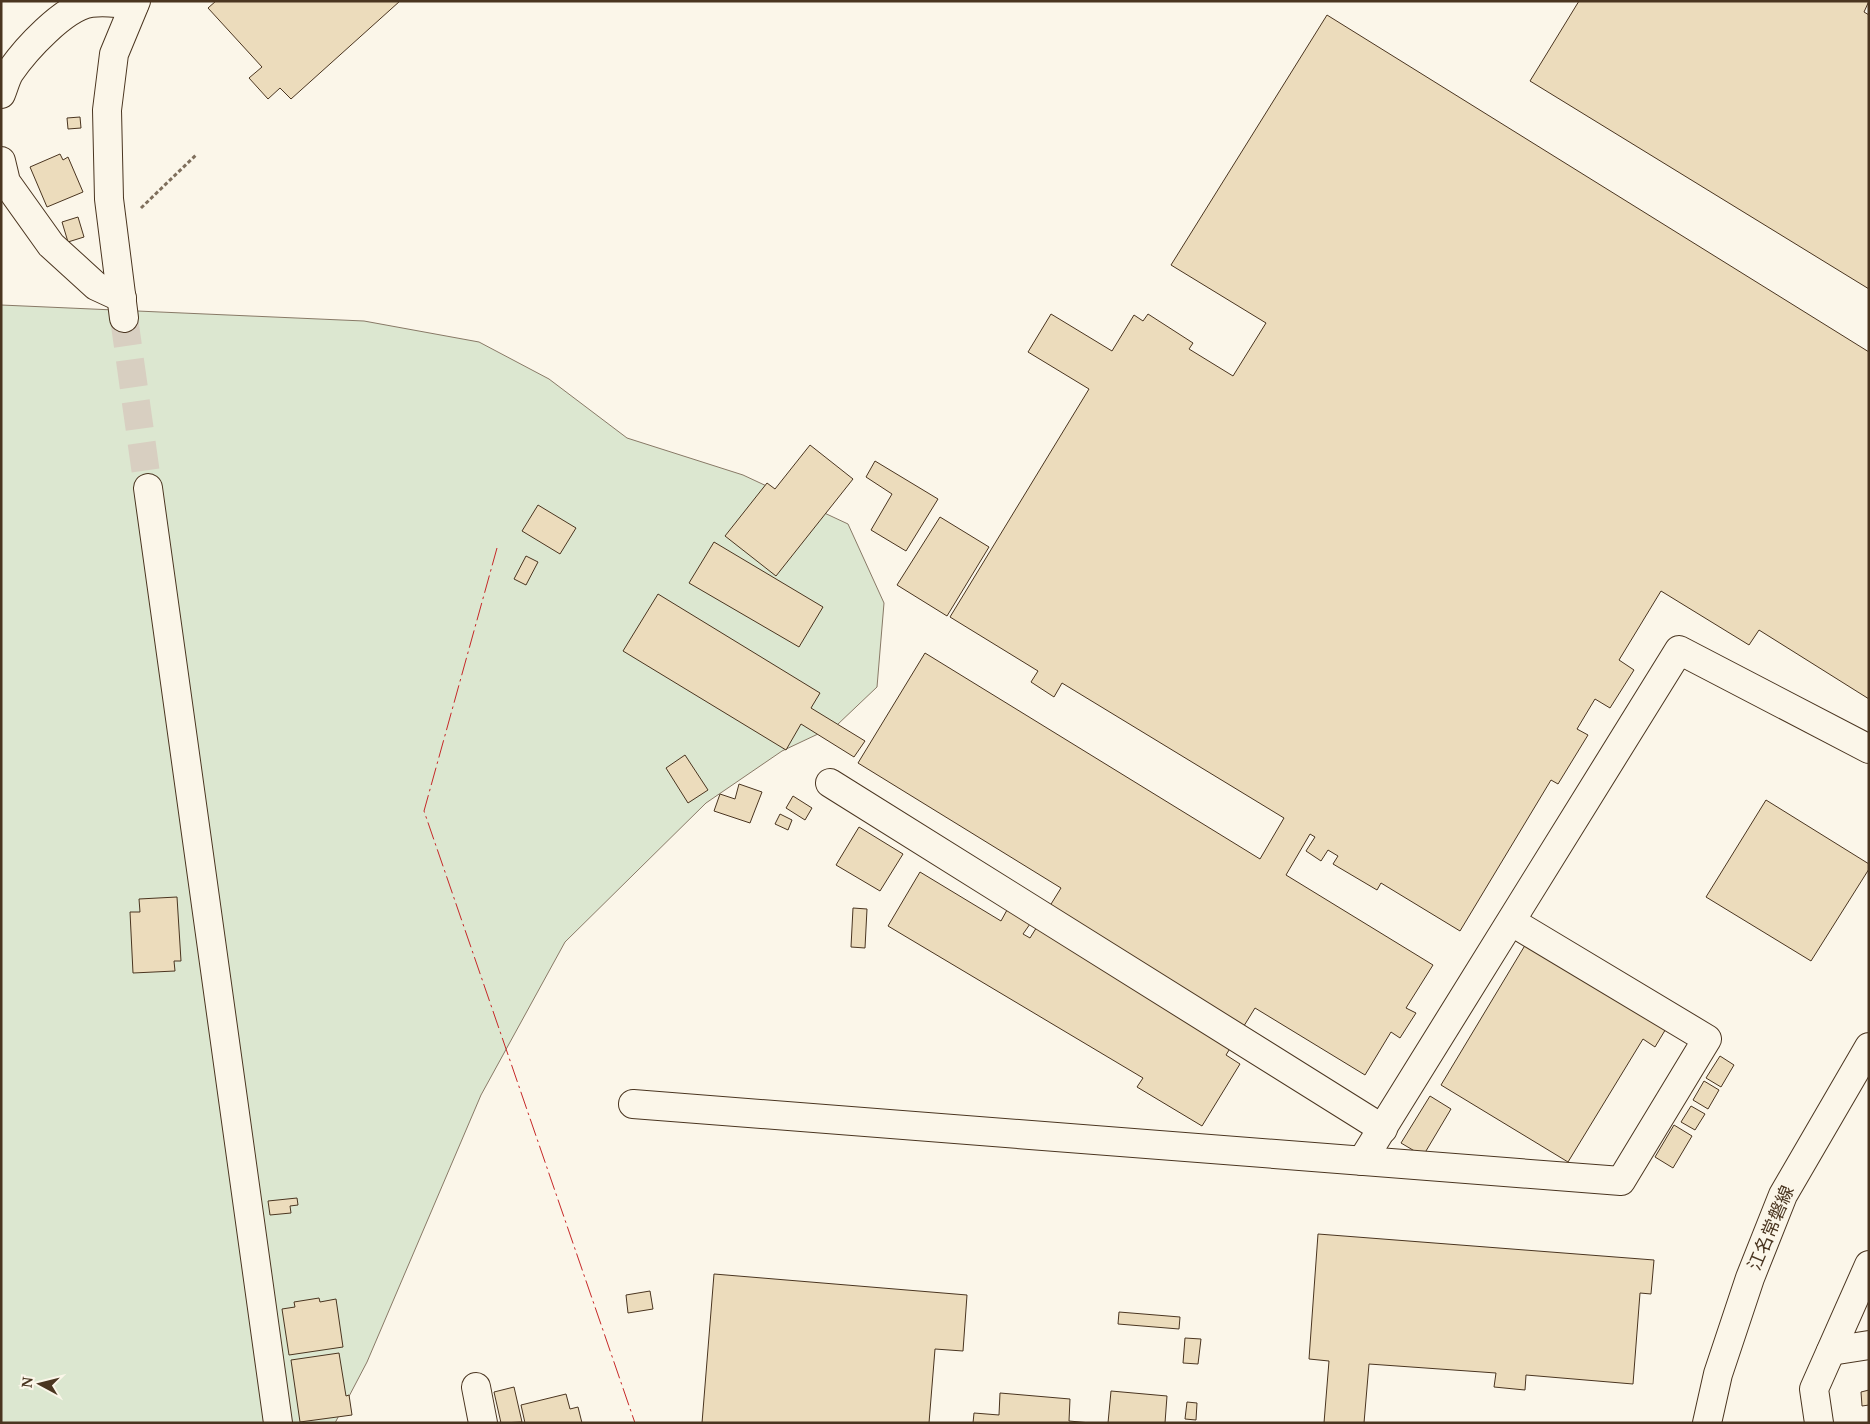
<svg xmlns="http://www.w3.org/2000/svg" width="1870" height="1424" viewBox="0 0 1870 1424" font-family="'Noto Serif','Noto Sans JP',serif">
	<rect width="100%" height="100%" fill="#fbf6e9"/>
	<!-- green -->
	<path fill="#dce7d0" stroke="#887966" d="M 1,305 L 364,321 L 479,342 L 549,379 L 627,438 L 743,475 L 848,524 L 884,603 L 877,687 L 837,725 L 782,751 L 706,803 L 565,942 L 481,1095 L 367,1362 L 335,1423 L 1,1423 Z"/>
	<!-- building -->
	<g fill="#ecdcbc" stroke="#4a3520">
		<path d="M 216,1 L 400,1 L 291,99 L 280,88 L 268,99 L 249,78 L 262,67 L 208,8 Z"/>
		<path d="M 1579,1 L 1869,1 L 1864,12 L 1869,15 L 1869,289 L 1530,81 Z"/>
		<path d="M 1327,15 L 1869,352 L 1869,699 L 1759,630 L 1749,645 L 1661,591 L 1619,660 L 1634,670 L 1610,708 L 1595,699 L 1577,729 L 1588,735 L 1558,784 L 1551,780 L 1460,931 L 1381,883 L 1377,890 L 1333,864 L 1338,856 L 1328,850 L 1321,861 L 1306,851 L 1315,837 L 1310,834 L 1286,875 L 1433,965 L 1406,1008 L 1416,1013 L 1400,1038 L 1391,1032 L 1365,1075 L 1255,1008 L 1226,1055 L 1240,1064 L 1202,1126 L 1137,1087 L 1143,1078 L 888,926 L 920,872 L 1001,921 L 1007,910 L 1030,924 L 1023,934 L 1030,938 L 1061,888 L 858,763 L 925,653 L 1260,859 L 1284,818 L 1062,683 L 1054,697 L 1031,682 L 1038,671 L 950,617 L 1089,389 L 1028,352 L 1051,314 L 1112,351 L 1134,315 L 1143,321 L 1148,314 L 1193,343 L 1189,349 L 1233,376 L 1266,323 L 1171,265 Z"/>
		<path d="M 80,117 L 81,128 L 68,129 L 67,118 Z"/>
		<path d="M 60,154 L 63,160 L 68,157 L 83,192 L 47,207 L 30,167 Z"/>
		<path d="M 78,217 L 84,237 L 68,242 L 62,222 Z"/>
		<path d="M 810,445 L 853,479 L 776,576 L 725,536 L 767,483 L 775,489 Z"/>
		<path d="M 875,461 L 938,499 L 906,551 L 871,530 L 892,494 L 866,477 Z"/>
		<path d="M 538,505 L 576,528 L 560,554 L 522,531 Z"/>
		<path d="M 940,517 L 989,547 L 947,616 L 897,585 Z"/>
		<path d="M 714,542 L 823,607 L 799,647 L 689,583 Z"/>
		<path d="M 526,556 L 538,562 L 526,585 L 514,579 Z"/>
		<path d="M 658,594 L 820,693 L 811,708 L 865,741 L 854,757 L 801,724 L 786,750 L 623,651 Z"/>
		<path d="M 685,755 L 708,790 L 688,803 L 666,768 Z"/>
		<path d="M 739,784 L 762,792 L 750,823 L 714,811 L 720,794 L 735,799 Z"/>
		<path d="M 793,796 L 812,808 L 805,820 L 786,808 Z"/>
		<path d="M 1766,800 L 1869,864 L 1869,869 L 1811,961 L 1706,897 Z"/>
		<path d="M 780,814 L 792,820 L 788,830 L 775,824 Z"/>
		<path d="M 859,827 L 903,854 L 880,891 L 836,865 Z"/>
		<path d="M 177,897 L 181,961 L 174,961 L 175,971 L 133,973 L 130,912 L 140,912 L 139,899 Z"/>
		<path d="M 853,908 L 867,909 L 865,948 L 851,947 Z"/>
		<path d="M 1530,937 L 1667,1027 L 1655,1047 L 1643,1039 L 1568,1162 L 1441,1085 Z"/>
		<path d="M 1720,1056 L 1734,1065 L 1721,1087 L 1706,1078 Z"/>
		<path d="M 1704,1081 L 1719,1090 L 1708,1109 L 1693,1100 Z"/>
		<path d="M 1430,1096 L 1451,1109 L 1423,1156 L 1401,1143 Z"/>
		<path d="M 1691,1106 L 1705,1114 L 1695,1130 L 1681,1122 Z"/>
		<path d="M 1674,1125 L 1692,1136 L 1673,1168 L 1655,1157 Z"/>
		<path d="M 297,1198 L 298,1205 L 290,1206 L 291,1213 L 270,1215 L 268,1201 Z"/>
		<path d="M 1318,1234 L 1654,1260 L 1651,1294 L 1640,1293 L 1633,1384 L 1526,1375 L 1525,1390 L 1494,1387 L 1496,1373 L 1369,1364 L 1364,1423 L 1324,1423 L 1329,1361 L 1309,1359 Z"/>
		<path d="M 714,1274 L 967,1295 L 963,1351 L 935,1349 L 929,1423 L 702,1423 Z"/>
		<path d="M 650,1291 L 653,1309 L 628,1313 L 626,1295 Z"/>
		<path d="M 319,1298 L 320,1302 L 336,1299 L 343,1347 L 289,1355 L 282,1309 L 295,1307 L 294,1302 Z"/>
		<path d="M 1119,1312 L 1180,1317 L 1179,1329 L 1118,1324 Z"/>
		<path d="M 1185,1338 L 1201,1339 L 1198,1364 L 1183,1363 Z"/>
		<path d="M 339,1353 L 346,1396 L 349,1395 L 352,1415 L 300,1422 L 291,1360 Z"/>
		<path d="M 514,1387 L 522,1422 L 501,1423 L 494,1392 Z"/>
		<path d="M 1869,1390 L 1869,1405 L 1862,1406 L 1861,1392 Z"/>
		<path d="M 1111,1391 L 1167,1396 L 1165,1423 L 1108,1423 Z"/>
		<path d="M 1000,1393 L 1070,1399 L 1069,1421 L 1091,1423 L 973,1423 L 974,1413 L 999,1415 Z"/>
		<path d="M 566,1394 L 570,1409 L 578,1407 L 582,1423 L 525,1423 L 521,1405 Z"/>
		<path d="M 1187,1402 L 1197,1403 L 1196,1420 L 1185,1419 Z"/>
	</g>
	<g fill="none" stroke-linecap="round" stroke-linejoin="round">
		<!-- minor-tunnel -->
		<path stroke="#d8cfc1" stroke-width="28" stroke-dasharray="28 14" stroke-linecap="butt" d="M 124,318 L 148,488"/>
		<!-- minor casing -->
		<g stroke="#4a3520" stroke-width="30">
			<g id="minor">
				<path d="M 1,94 C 4,87 6,78 10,72 C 25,50 64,7 91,3 C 105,1 120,3 134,5"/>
				<path d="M 1,161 L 6,182 L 51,245 L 96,286 L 122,298"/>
				<path d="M 124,318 L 109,199 L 107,110 L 114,54 L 136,1"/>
				<path d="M 148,488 L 278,1423"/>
				<path d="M 830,783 L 1383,1129"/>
				<path d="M 633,1104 L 1621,1181 L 1707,1039 L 1512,922"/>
				<path d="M 1362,1161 L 1679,650 L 1869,749"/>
				<path d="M 1831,1351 L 1869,1345"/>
				<path d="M 476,1387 L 483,1423"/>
				<path d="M 1819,1423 L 1814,1389 L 1869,1265"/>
			</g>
		</g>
		<!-- major casing -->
		<g stroke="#4a3520" stroke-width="30">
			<path id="major" d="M 1707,1423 L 1718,1374 L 1750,1278 L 1783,1195 L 1869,1047"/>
		</g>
		<!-- path -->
		<path stroke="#7f6f5c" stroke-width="3" stroke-dasharray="4 2.5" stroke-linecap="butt" d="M 141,208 L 196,155"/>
		<!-- minor -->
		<use href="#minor" stroke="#fbf6e9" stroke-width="28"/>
		<!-- major -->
		<use href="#major" stroke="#fbf6e9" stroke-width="28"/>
		<!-- power -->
		<path stroke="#c62828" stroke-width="1" stroke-dasharray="18 4 2.5 4" stroke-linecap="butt" d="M 497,548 L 424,811 L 635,1423"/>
	</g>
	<g text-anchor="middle" stroke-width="4" stroke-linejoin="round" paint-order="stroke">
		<!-- street labels -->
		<g font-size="18" fill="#4a3520" stroke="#fbf6e9">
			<text transform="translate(1771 1228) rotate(-67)" y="6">江名常磐線</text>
		</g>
	</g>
	<!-- border -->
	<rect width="1870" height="1424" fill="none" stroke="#4a3520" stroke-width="5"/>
	<!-- north arrow -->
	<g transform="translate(40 1384) rotate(277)" stroke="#fbf6e9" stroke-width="4" paint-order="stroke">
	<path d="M0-4L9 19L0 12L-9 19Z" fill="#4a3520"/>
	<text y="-8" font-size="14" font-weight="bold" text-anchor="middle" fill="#4a3520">N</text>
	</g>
</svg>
